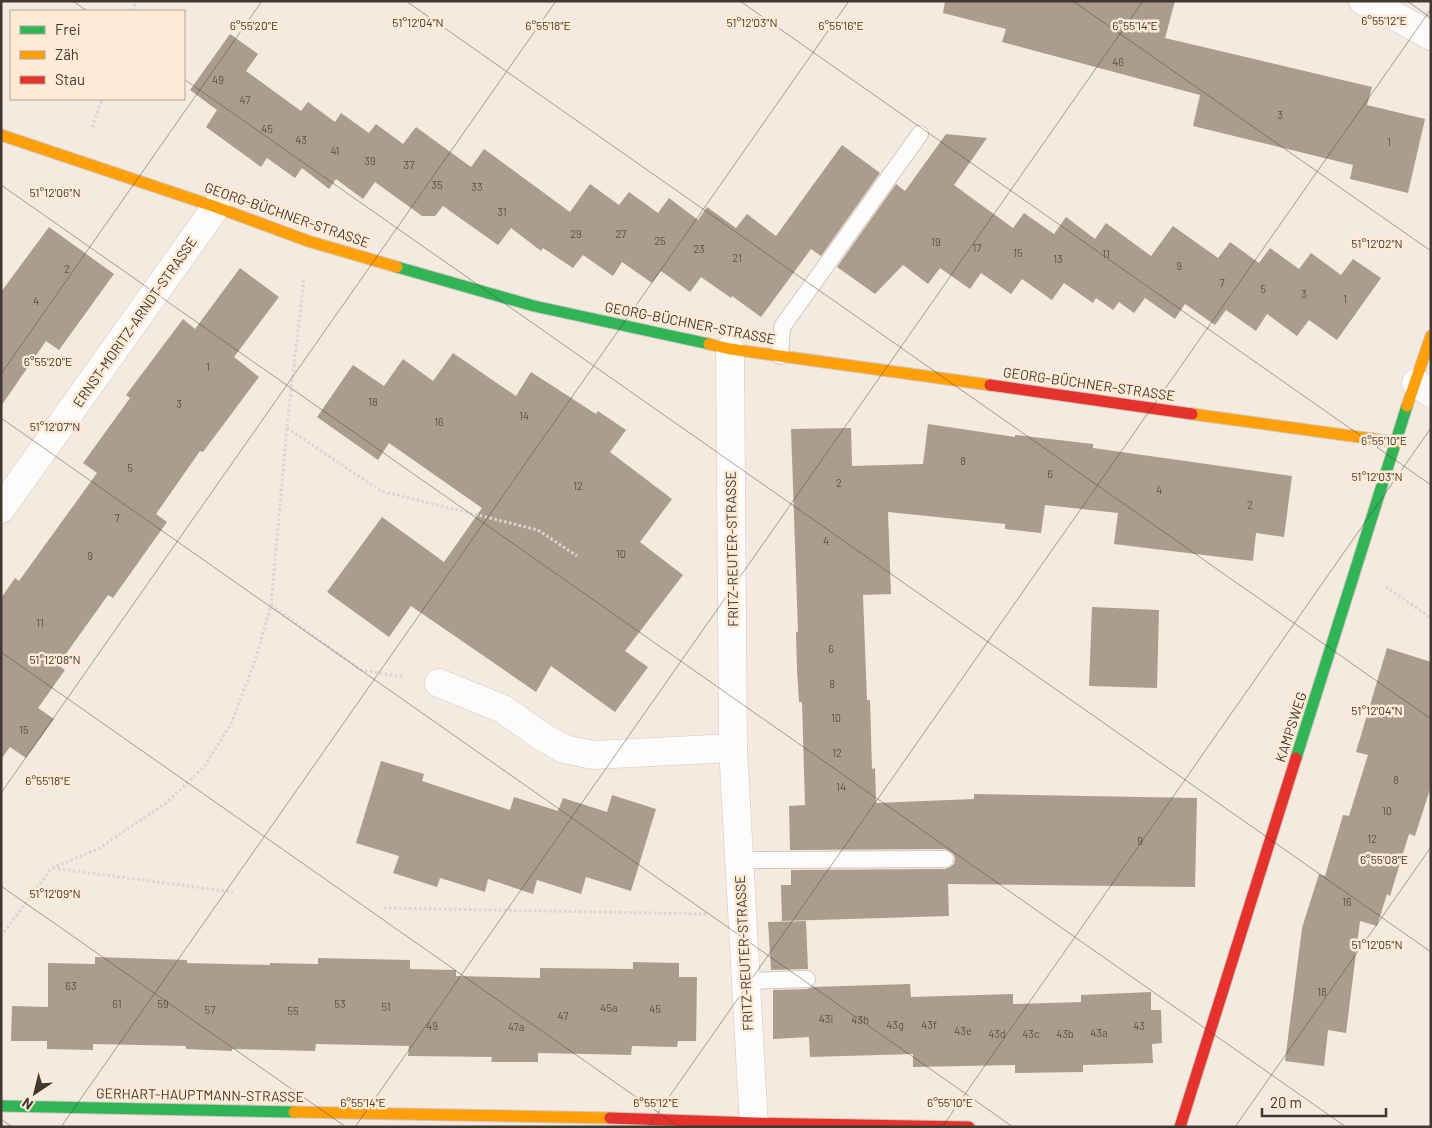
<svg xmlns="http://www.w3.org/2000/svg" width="1432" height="1128" viewBox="0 0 1432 1128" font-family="Barlow,sans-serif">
	<rect width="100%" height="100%" fill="#f5eadf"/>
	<!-- building -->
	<g fill="#aa9d8e">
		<path d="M 945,1 L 1175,1 L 1165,38 L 1372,87 L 1367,105 L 1425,119 L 1408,193 L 1350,179 L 1353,165 L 1193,126 L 1200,95 L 1002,42 L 1006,29 L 943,13 Z"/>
		<path d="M 230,34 L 258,54 L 246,71 L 301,111 L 308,102 L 335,122 L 341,113 L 369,133 L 376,124 L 403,144 L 416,127 L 471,167 L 484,149 L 570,212 L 590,184 L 619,205 L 629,192 L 658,213 L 669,198 L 698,220 L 707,207 L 736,228 L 747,214 L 776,236 L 842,145 L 880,173 L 821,256 L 811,249 L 761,317 L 732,296 L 731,298 L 701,277 L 690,292 L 661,271 L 652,283 L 622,262 L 613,276 L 583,255 L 573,268 L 543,248 L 541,251 L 511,228 L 498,245 L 443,206 L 435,216 L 422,216 L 375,182 L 363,199 L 336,179 L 329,189 L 302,168 L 295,178 L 267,158 L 261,167 L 206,127 L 217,110 L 190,90 Z"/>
		<path d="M 946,134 L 987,138 L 954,185 L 1013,228 L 1024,213 L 1054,234 L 1066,217 L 1095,239 L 1106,223 L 1151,256 L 1173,226 L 1218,258 L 1230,242 L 1259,263 L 1270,248 L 1299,269 L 1311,253 L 1341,275 L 1353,259 L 1381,278 L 1337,340 L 1309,320 L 1297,336 L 1267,314 L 1256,331 L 1226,310 L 1215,325 L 1185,304 L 1175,319 L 1145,298 L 1134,313 L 1119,302 L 1113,310 L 1096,298 L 1093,303 L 1064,283 L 1052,300 L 1022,279 L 1011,294 L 981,273 L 970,289 L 940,268 L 928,284 L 903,265 L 875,294 L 837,267 L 896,184 L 905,191 Z"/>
		<path d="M 49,227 L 114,274 L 59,350 L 46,341 L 1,406 L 1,292 Z"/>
		<path d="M 240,268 L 279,297 L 234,357 L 259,377 L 203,452 L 200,451 L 156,514 L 167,522 L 113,598 L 108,595 L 58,665 L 65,670 L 38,708 L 54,719 L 26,758 L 10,747 L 1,759 L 1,598 L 15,578 L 19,581 L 97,473 L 83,463 L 130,398 L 126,395 L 183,319 L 195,329 Z"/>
		<path d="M 453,353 L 516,396 L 531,372 L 596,414 L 598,411 L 626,430 L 610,452 L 672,499 L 640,542 L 683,575 L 625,651 L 648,667 L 615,712 L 551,666 L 536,692 L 411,606 L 389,637 L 327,592 L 382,517 L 444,562 L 482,508 L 389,443 L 378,460 L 317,417 L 353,365 L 384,386 L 403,359 L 433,381 Z"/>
		<path d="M 928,424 L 1015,437 L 1015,435 L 1093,444 L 1093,448 L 1292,476 L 1284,537 L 1256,533 L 1253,561 L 1114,544 L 1118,513 L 1045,505 L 1041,533 L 1005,529 L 1005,524 L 888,512 L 891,594 L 863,595 L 867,700 L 870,700 L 872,769 L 875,768 L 876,803 L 974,799 L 974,794 L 1197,798 L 1195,887 L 948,884 L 949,916 L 782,921 L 781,885 L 791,885 L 791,870 L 945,869 L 950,867 L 954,864 L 955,858 L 953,854 L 945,849 L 790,850 L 789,806 L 805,805 L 802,702 L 799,702 L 797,669 L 796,632 L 798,632 L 791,429 L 851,428 L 852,466 L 923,464 Z"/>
		<path d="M 1092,607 L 1159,610 L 1157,688 L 1089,686 Z"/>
		<path d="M 1387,648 L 1431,662 L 1431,786 L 1415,836 L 1409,834 L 1390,896 L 1387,894 L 1377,926 L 1360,921 L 1346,1033 L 1328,1030 L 1324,1066 L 1285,1061 L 1302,928 L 1319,874 L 1325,876 L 1343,815 L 1349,816 L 1368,755 L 1356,752 Z"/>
		<path d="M 381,761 L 424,774 L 422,781 L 510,810 L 514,797 L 558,811 L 563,798 L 607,812 L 612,795 L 656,809 L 631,891 L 586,877 L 581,894 L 537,880 L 533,894 L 488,879 L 485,892 L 440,878 L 437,887 L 393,873 L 399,856 L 356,843 Z"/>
		<path d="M 806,921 L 808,969 L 771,970 L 768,922 Z"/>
		<path d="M 95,957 L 187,960 L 187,963 L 270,965 L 270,963 L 318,964 L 318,958 L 410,960 L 410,969 L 456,970 L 456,976 L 540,978 L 540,968 L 633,969 L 633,962 L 679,963 L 679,977 L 697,977 L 696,1041 L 678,1041 L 677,1047 L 632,1046 L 631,1055 L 538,1053 L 538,1062 L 491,1062 L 492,1057 L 408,1056 L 409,1046 L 316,1044 L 315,1051 L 232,1049 L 232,1051 L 186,1049 L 186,1046 L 93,1044 L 93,1050 L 47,1049 L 47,1041 L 11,1041 L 12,1006 L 48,1007 L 48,963 L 95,964 Z"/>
		<path d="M 910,984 L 911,997 L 1013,994 L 1013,1004 L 1081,1002 L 1081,995 L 1151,992 L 1151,1010 L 1161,1010 L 1162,1043 L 1152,1044 L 1153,1063 L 1083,1065 L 1083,1072 L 1015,1073 L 1015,1065 L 913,1067 L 913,1054 L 810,1057 L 809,1037 L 773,1039 L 773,990 L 807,989 L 813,987 Z"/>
	</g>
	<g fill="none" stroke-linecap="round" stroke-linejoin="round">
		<!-- lane casing -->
		<g stroke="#d0c7bf" stroke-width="18">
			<g id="lane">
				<path d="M 780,356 L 782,327 L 920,134"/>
				<path d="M 739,860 L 945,859"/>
				<path d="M 746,981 L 807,979"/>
			</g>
		</g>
		<!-- street casing -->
		<g stroke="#d0c7bf" stroke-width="29">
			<g id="street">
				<path d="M 1363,1 L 1395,16 L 1431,36"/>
				<path d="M 730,349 L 733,748 L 754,1127"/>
				<path d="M 1416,383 L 1431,393"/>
				<path d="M 1,509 L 216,207"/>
				<path d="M 439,683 L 503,709 L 541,736 L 564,749 L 593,755 L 733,748"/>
			</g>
		</g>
		<!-- fast casing -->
		<g stroke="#d0c7bf" stroke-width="13">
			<g id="fast">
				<path d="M 397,267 L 534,306 L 709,344"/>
				<path d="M 1296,758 L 1407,406"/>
				<path d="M 1,1106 L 294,1112"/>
			</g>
		</g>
		<!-- slow casing -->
		<g stroke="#d0c7bf" stroke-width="13">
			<g id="slow">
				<path d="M 1,135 L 216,207 L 308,241 L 397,267"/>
				<path d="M 709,344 L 730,349 L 990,385"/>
				<path d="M 1407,406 L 1431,336"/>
				<path d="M 1192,414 L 1395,442"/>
				<path d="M 294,1112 L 610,1118"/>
			</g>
		</g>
		<!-- jam casing -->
		<g stroke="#d0c7bf" stroke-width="13">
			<g id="jam">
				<path d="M 990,385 L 1192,414"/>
				<path d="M 610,1118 L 754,1123 L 969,1127"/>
				<path d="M 1180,1127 L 1296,758"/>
			</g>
		</g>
		<!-- path -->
		<g stroke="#d9d6d2" stroke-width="3" stroke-dasharray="2.5 2.5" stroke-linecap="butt">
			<path d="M 133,11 L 136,1"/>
			<path d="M 92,127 L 102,99"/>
			<path d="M 287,428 L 381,491 L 538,530 L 577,556"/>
			<path d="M 1386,587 L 1431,618"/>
			<path d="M 271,605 L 361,670 L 404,677"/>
			<path d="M 53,868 L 233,892"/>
			<path d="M 384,908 L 708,914"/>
			<path d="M 1,936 L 52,868 L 98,849 L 166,803 L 204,767 L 231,724 L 255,661 L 271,605 L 287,427 L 304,278"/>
		</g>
		<!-- lane -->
		<use href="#lane" stroke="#fefcfa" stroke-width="16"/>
		<!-- street -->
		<use href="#street" stroke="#fefcfa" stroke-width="28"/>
		<!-- fast -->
		<use href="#fast" stroke="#30b455" stroke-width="11"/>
		<!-- slow -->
		<use href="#slow" stroke="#ff9f0a" stroke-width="11"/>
		<!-- jam -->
		<use href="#jam" stroke="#e5322d" stroke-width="11"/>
	</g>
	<!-- ticks -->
	<path fill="none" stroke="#403931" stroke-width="1" stroke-opacity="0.45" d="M 73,1 L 87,11M 406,1 L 1431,719M 740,1 L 1431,485M 1073,1 L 1431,251M 1407,1 L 1431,18M 184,79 L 1431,952M 1,185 L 1346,1127M 1,374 L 262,1M 1,418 L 1013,1127M 1,652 L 679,1127M 1,793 L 556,1M 1,886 L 346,1127M 1,1119 L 12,1127M 61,1127 L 849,1M 355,1127 L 1143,1M 648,1127 L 1431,9M 942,1127 L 1431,428M 1235,1127 L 1431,847"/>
	<g text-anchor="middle" stroke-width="5" stroke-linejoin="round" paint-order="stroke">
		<!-- number labels -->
		<g font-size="11" fill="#5a5248">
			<text x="1118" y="66">46</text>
			<text x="218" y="84">49</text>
			<text x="245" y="104">47</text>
			<text x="1280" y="119">3</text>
			<text x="267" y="133">45</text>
			<text x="301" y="144">43</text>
			<text x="1389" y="146">1</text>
			<text x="335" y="155">41</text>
			<text x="370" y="165">39</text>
			<text x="409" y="169">37</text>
			<text x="437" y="189">35</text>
			<text x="477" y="191">33</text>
			<text x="502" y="216">31</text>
			<text x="576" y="238">29</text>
			<text x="621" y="238">27</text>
			<text x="660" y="245">25</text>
			<text x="936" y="246">19</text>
			<text x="977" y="252">17</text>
			<text x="699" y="253">23</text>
			<text x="1018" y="257">15</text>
			<text x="1106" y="258">11</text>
			<text x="737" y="262">21</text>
			<text x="1058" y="263">13</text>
			<text x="1179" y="270">9</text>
			<text x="67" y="273">2</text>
			<text x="1222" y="287">7</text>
			<text x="1263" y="293">5</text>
			<text x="1304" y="298">3</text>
			<text x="1345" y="303">1</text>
			<text x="36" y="305">4</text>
			<text x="208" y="371">1</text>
			<text x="373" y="406">18</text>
			<text x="179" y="408">3</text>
			<text x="524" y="420">14</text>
			<text x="439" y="426">16</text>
			<text x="963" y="465">8</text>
			<text x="130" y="472">5</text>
			<text x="1050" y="478">6</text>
			<text x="839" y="487">2</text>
			<text x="578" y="490">12</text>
			<text x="1159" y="494">4</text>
			<text x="1250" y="509">2</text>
			<text x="117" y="522">7</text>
			<text x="826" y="545">4</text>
			<text x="621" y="558">10</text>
			<text x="90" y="560">9</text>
			<text x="40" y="627">11</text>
			<text x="831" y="653">6</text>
			<text x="832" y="688">8</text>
			<text x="836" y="722">10</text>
			<text x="24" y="734">15</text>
			<text x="837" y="757">12</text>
			<text x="1396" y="784">8</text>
			<text x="841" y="791">14</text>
			<text x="1387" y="815">10</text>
			<text x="1372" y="843">12</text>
			<text x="1140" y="845">9</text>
			<text x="1347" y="906">16</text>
			<text x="71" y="990">63</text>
			<text x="1322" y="996">18</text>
			<text x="117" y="1008">61</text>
			<text x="163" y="1008">59</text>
			<text x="340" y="1008">53</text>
			<text x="386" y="1011">51</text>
			<text x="609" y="1012">45a</text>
			<text x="655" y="1013">45</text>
			<text x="210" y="1014">57</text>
			<text x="293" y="1015">55</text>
			<text x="563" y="1020">47</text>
			<text x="826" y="1023">43i</text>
			<text x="860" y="1024">43h</text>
			<text x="895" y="1029">43g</text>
			<text x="929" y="1029">43f</text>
			<text x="432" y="1030">49</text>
			<text x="1139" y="1030">43</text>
			<text x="516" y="1031">47a</text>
			<text x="963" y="1035">43e</text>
			<text x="1099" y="1037">43a</text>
			<text x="997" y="1038">43d</text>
			<text x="1031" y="1038">43c</text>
			<text x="1065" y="1038">43b</text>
		</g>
		<!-- street labels -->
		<g font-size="14" fill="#403931" stroke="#feebd6">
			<text transform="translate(287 215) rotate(19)" y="5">GEORG-BÜCHNER-STRASSE</text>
			<text transform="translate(135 322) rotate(-55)" y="5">ERNST-MORITZ-ARNDT-STRASSE</text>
			<text transform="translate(690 323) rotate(11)" y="5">GEORG-BÜCHNER-STRASSE</text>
			<text transform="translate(1089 384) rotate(8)" y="5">GEORG-BÜCHNER-STRASSE</text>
			<text transform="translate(732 549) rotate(-91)" y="5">FRITZ-REUTER-STRASSE</text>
			<text transform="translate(1291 727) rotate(-72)" y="5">KAMPSWEG</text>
			<text transform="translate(744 953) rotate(-93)" y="5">FRITZ-REUTER-STRASSE</text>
			<text transform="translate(200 1095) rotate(1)" y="5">GERHART-HAUPTMANN-STRASSE</text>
		</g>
	</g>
	<g font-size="12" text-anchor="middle" fill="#403931" stroke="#feebd6" stroke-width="5" stroke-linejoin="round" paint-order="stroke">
		<text x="1384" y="25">6°55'12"E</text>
		<text x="418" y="27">51°12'04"N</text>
		<text x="752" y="27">51°12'03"N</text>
		<text x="254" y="30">6°55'20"E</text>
		<text x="548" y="30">6°55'18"E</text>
		<text x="841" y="30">6°55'16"E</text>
		<text x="1135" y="30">6°55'14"E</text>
		<text x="55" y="197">51°12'06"N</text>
		<text x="1377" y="248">51°12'02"N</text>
		<text x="48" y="366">6°55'20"E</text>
		<text x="55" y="431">51°12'07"N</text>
		<text x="1384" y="445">6°55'10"E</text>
		<text x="1377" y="481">51°12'03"N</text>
		<text x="55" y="664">51°12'08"N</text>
		<text x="1377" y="715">51°12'04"N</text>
		<text x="48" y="785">6°55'18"E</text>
		<text x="1384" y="864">6°55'08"E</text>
		<text x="55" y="898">51°12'09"N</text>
		<text x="1377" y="949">51°12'05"N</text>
		<text x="363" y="1107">6°55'14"E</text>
		<text x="656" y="1107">6°55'12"E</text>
		<text x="950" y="1107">6°55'10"E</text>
	</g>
	<!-- border -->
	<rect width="1432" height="1128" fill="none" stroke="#403931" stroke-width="5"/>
	<!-- legend -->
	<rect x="10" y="10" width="175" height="90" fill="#feebd6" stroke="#b2a494"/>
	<rect x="20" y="26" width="25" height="8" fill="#30b455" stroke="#b2a494"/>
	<text x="55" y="35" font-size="15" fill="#403931">Frei</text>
	<rect x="20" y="51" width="25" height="8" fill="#ff9f0a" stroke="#b2a494"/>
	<text x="55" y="60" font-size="15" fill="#403931">Zäh</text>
	<rect x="20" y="76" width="25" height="8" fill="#e5322d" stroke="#b2a494"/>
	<text x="55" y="85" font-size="15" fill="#403931">Stau</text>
	<!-- north arrow -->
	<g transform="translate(35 1093) rotate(215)" stroke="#feebd6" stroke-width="4" paint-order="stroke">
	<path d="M0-4L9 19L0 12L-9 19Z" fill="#403931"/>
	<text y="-8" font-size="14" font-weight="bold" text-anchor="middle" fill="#403931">N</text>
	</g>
	<!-- scale -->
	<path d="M1262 1108v8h124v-8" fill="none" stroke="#403931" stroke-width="2.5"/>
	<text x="1270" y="1108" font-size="15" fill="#403931" stroke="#feebd6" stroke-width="4" paint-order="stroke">20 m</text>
</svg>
